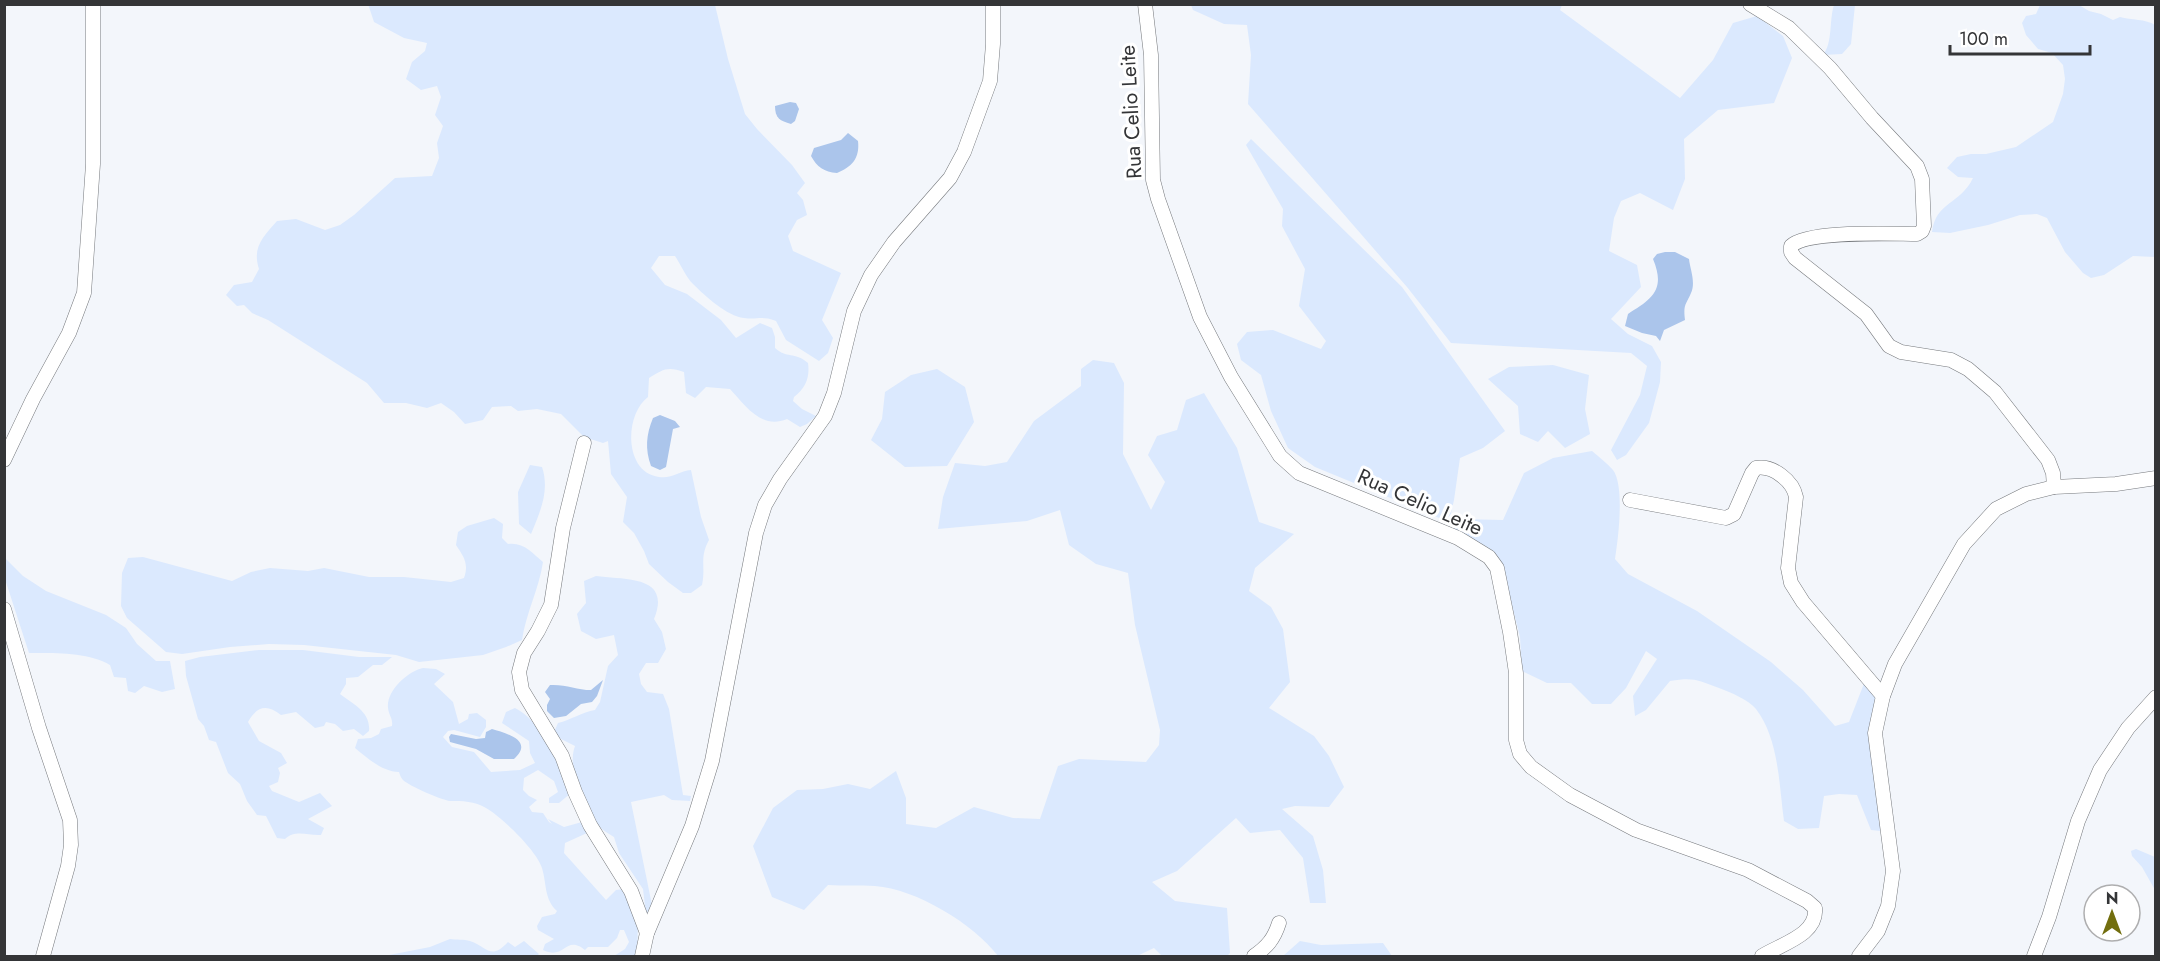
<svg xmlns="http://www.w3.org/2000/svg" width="2160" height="961" viewBox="0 0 2160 961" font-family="Jost,sans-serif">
	<rect width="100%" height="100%" fill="#f3f6fb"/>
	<!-- green -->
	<g fill="#dbe9fe">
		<path d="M 368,4 L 715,5 L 728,59 L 745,114 L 757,129 L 792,165 L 805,183 L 797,193 L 803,200 L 807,215 L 797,220 L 788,236 L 793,251 L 841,273 L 822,320 L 833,338 L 828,353 L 819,361 L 786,340 L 776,321 C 761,315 758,320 744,318 C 727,316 705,296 693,284 C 686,277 681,265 675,256 L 659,256 L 651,268 L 665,285 L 687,294 L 721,320 L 736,338 L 760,323 L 772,328 L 775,337 L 775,348 C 787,359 794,351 808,363 C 810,377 806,388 794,397 L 793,401 L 802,409 L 816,416 L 807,424 L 800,427 L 787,419 C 761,430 745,405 730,389 L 706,387 L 695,398 L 686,393 L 684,372 C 668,366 663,369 649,378 L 648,397 C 624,415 624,473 659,477 C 672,479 679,471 691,470 L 701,517 L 709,540 C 699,558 706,566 702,585 L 691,593 L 683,593 L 668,582 L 649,564 L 644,551 L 634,533 L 623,522 L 627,497 L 611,474 L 608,441 L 603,443 L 584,437 L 561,414 L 537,409 L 518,411 L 511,406 L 492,407 L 483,420 L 465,424 L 454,412 L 441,403 L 427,408 L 406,403 L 384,403 L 367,383 L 268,320 L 252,313 L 244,305 L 237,306 L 226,295 L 234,285 L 252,282 L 259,269 C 252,247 263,237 277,221 L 296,219 L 325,230 L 340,225 L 354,215 L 395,178 L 432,176 L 439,158 L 437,143 L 443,126 L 435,115 L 441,97 L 437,86 L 421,90 L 406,79 L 412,62 L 425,51 L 427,43 L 404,38 L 374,22 Z"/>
		<path d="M 1191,5 L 1562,5 L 1560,10 L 1680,98 L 1713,60 L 1733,23 L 1757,16 L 1783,36 L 1792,58 L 1774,103 L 1718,110 L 1684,139 L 1685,179 L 1673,210 L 1640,193 L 1621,201 L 1614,218 L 1609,251 L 1637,265 L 1641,287 L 1611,319 L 1628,334 L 1652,346 L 1661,362 L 1660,382 L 1649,423 L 1626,455 L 1617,460 L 1611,450 L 1640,395 L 1647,366 L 1631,353 L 1451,343 L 1407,287 L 1248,104 L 1251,55 L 1247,25 L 1224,24 L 1193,10 Z"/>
		<path d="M 1834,5 L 1855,5 L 1851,44 L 1842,54 L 1823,55 C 1833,43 1829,20 1834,5 Z"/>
		<path d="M 2040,5 L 2079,5 L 2089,11 L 2101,14 L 2113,20 L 2120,17 C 2131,20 2146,19 2155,25 L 2155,257 L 2133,256 L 2104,275 L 2091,278 L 2083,273 L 2065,252 L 2047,218 L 2037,214 L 2020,215 L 1988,225 L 1950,233 L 1932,232 C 1936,201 1960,205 1973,178 L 1958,177 L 1947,168 L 1957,157 L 1971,154 L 1986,154 L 2016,147 L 2053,122 L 2063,94 L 2065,79 L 2063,65 L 2052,53 L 2038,49 L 2026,35 L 2022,23 L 2026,16 L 2036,14 Z"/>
		<path d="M 1251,139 L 1402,287 L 1505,431 L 1483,448 L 1460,458 L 1454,500 L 1449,522 L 1315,467 L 1288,448 L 1271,411 L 1261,375 L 1241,360 L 1237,344 L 1247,332 L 1273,330 L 1321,349 L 1326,341 L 1299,306 L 1305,269 L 1282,226 L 1283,209 L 1246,145 Z"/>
		<path d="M 1093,360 L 1114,363 L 1124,383 L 1123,454 L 1151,510 L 1165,482 L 1148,455 L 1157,436 L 1177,430 L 1186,400 L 1204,393 L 1237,448 L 1259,522 L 1294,534 L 1255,568 L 1249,591 L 1271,607 L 1283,629 L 1290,682 L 1269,708 L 1314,736 L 1329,756 L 1344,787 L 1329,807 L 1295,806 L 1282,809 L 1313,836 L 1323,870 L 1326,903 L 1310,903 L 1303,858 L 1280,830 L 1250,833 L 1236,818 L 1177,871 L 1152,882 L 1175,901 L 1227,908 L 1230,953 L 1227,956 L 1162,956 L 1154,948 L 1137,956 L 998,956 C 974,924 916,889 875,886 C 860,885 844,886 828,885 L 804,910 L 772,897 L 753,846 L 773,808 L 797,790 L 823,789 L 848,784 L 870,789 L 896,771 L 906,798 L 906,824 L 936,828 L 974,807 L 1013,818 L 1040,819 L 1058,766 L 1079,759 L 1146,762 L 1159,745 L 1160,730 L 1135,625 L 1128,573 L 1096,564 L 1069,545 L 1060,510 L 1027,521 L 938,529 L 943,497 L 955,463 L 985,466 L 1007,462 L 1034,421 L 1081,386 L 1081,369 Z"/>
		<path d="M 1553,365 L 1589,375 L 1585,409 L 1590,434 L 1565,448 L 1548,431 L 1538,442 L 1520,434 L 1518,406 L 1488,379 L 1509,367 Z"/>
		<path d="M 937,369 L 965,387 L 974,422 L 947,466 L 905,467 L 871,440 L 882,419 L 885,392 L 911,375 Z"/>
		<path d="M 1592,451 C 1599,457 1607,463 1613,470 C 1625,486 1618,540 1615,559 L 1628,574 L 1697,611 L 1771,662 L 1803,690 L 1835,726 L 1849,722 L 1865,681 L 1878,694 L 1881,831 L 1871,830 L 1857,795 L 1839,794 L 1824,796 L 1819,828 L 1798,829 L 1784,821 C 1779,785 1779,739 1756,709 C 1749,700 1730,692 1719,688 C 1697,680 1694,677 1670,681 L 1646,710 L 1635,716 L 1633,696 L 1657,659 L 1646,651 L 1626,688 L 1611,704 L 1592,704 L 1571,683 L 1547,683 L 1522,671 L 1520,637 L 1501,562 L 1484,547 L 1454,529 L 1459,519 L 1503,520 L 1524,473 L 1553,458 Z"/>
		<path d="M 530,465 L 542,467 C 550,491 540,512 531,534 L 519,524 L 518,492 Z"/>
		<path d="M 494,518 L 503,524 L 502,538 L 508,544 C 524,542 532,553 543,562 C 539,589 526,613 522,640 L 506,647 L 483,655 L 419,662 L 396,655 L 304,645 L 269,644 L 230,647 L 182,654 L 166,652 L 127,618 L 121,606 L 122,573 L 128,558 L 143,557 L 232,581 L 251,572 L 270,568 L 308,571 L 324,568 L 369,577 L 404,577 L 451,582 L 464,578 C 469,564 464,557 456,545 L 458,532 L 467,526 Z"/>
		<path d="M 5,558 L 23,576 L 46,591 L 106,615 L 126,628 L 137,644 L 156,661 L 170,661 L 175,689 L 162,692 L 144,686 L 135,693 L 128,691 L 126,678 L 114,677 L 110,665 C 89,652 53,653 29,653 L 5,579 Z"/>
		<path d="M 596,576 C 625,580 672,575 654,619 L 662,632 L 666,649 L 658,663 L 646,663 L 639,674 L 641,684 L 647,692 L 663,694 L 669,709 L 683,795 L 691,796 L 690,801 L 672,800 L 664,795 L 631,802 L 653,910 L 647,922 L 643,889 L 619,853 L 614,837 C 608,833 602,830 598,825 C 592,817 590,809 586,800 C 579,782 568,766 575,746 L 561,739 L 554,732 L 558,723 C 571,720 582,712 595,710 L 600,702 L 608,666 L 618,655 L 614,635 L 596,639 L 581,631 L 577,614 L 586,603 L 584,581 Z"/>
		<path d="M 259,650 L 303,650 L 359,657 L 392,657 L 382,665 L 373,665 L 358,677 L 346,678 L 346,684 L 340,694 C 353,704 371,712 369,731 L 363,736 L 354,729 L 343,731 L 335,724 L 326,722 L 324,726 L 315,728 L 296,712 L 281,715 C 267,704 257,706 248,722 L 259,741 L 281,753 L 287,763 L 278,768 L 280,773 L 278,782 L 269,786 L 272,791 L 299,802 L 320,793 L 332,806 L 308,819 L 324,828 L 321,835 C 308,836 296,829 285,839 L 277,838 L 266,816 L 257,815 L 247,801 L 240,784 L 228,773 L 216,742 L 209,740 L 204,726 L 198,719 L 186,676 L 185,661 L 200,657 Z"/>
		<path d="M 423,668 L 436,669 L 445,674 L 434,684 L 453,702 L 459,724 L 468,719 L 469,714 L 477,713 L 486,720 L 486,727 L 480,737 L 454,730 L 448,731 L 443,737 L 452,747 L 474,752 L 491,772 L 520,770 L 535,763 L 530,753 L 529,741 L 502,723 L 506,712 L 515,708 C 543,722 559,765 571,793 L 559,803 L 549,803 L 549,798 L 558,792 L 554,781 L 538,770 L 524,778 L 523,790 L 529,796 L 537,800 L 529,807 L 532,812 L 543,813 L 549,822 L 552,824 L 548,819 L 564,827 L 582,822 L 587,833 L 565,843 L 564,853 L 606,900 L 616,890 L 624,889 L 638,922 L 637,956 L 614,956 L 625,949 L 629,942 L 624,930 L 620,930 L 617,938 L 608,947 L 588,947 L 585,950 C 565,934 565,961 543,950 L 545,944 L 554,939 L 538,930 L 537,926 L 542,917 L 555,914 L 557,911 C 544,899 547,885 542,868 C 537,851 502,817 486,808 C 475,801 462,801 450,801 C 442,800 409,786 403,780 C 401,778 400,775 399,772 C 383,772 367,758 355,748 L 358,739 L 371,738 L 379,734 L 381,729 L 392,726 C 393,718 389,716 388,708 C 386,691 408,671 423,668 Z"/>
		<path d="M 2136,849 L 2155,857 L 2155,890 L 2142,867 L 2132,856 L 2131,851 Z"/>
		<path d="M 450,939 C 456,940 464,939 470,941 C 488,947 490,961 508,942 L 515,947 L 524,941 L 539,954 L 537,956 L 384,956 L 430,947 Z"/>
		<path d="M 1300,941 L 1321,945 L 1383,943 L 1392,956 L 1283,956 Z"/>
	</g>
	<!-- water -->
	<g fill="#abc5eb">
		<path d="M 790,102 L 796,103 L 799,109 L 795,121 L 791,124 C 780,121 775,118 775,106 Z"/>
		<path d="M 848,133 L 858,141 C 860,158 852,167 837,173 C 824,172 817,167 811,156 L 814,148 L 841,140 Z"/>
		<path d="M 1665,252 L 1675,252 L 1689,259 C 1690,269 1696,282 1691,293 C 1686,305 1683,304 1685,320 L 1664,330 L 1660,341 L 1656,336 L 1642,333 L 1625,326 L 1628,314 C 1652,299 1666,290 1653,259 L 1657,254 Z"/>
		<path d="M 660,415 L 675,421 L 680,427 L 673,429 L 666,467 L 660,470 L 651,466 C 645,449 646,435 653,418 Z"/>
		<path d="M 603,680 L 597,696 L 592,702 L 581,704 L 566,716 L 554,718 L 547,711 L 547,705 L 550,699 L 545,692 L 550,685 C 565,684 577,690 591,690 Z"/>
		<path d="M 492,729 C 505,733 535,740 514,759 L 494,759 L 476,749 L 450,742 L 449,737 L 451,734 L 476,739 L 485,738 L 486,732 Z"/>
	</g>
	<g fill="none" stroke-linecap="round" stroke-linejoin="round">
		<!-- minor casing -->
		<g stroke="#76797d" stroke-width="15">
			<g id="minor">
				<path d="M 1145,4 L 1151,55 L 1153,180 L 1158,199 L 1200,317 L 1231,377 L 1280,456 L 1299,473 L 1458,538 L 1489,557 L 1497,568 L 1510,632 L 1516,673 L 1516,740 L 1520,754 L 1531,767 L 1570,795 L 1636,830 L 1748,870 L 1807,901 L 1815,908 C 1818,935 1781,944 1762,956"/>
				<path d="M 1750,4 L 1789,28 L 1830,68 L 1872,118 L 1917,166 L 1922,179 L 1924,226 L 1922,231 L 1917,234 C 1891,234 1808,230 1791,246 L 1791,252 L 1795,258 L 1866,314 L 1889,346 L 1901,352 L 1951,360 L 1968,369 L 1995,392 L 2048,460 L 2053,473 L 2054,487"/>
				<path d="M 584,443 L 563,528 L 551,605 L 538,631 L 524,653 L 519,672 L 522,690 L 562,756 L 575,792 L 590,825 L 631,891 L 647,933"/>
				<path d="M 4,460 L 33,399 L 69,333 L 84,293 L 93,164 L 93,4"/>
				<path d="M 1630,500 L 1726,518 L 1734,514 L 1752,473 L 1756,468 C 1773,465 1793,481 1796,497 L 1788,568 L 1791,583 L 1803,602 L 1883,696"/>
				<path d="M 4,609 L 39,728 L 70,820 L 71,845 L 68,866 L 43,956"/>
				<path d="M 642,956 L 647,933 L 692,826 L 712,761 L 756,533 L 765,505 L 780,479 L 825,416 L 834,393 L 854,311 L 871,275 L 894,242 L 950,178 L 964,152 L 990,81 L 993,44 L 993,4"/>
				<path d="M 1254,956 C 1267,947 1274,939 1279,923"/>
				<path d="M 1859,956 L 1878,931 L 1888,906 L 1893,871 L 1875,733 L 1883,696 L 1895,664 L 1964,544 L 1996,509 L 2026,494 L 2054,487 L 2116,484 L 2156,478"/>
				<path d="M 2034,956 L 2049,917 L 2078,821 L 2100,770 L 2128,728 L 2156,697"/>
			</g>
		</g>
		<!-- minor -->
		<use href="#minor" stroke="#fff" stroke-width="14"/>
	</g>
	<g text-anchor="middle" stroke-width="6" stroke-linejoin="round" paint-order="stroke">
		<!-- street labels -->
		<g font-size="21" fill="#343537" stroke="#fff">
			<text transform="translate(1131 112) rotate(-93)" y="7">Rua Celio Leite</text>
			<text transform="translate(1420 502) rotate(24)" y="7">Rua Celio Leite</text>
		</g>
	</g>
	<!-- border -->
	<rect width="2160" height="961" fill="none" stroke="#343537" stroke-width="12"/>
	<!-- north arrow -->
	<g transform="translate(2112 913)"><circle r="28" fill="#ffffff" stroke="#aeaeaf" stroke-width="1.5"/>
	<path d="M0-4.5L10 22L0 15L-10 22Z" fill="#726e0e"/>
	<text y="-9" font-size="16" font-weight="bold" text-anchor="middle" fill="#343537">N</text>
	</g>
	<!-- scale -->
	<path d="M1950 45v9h140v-9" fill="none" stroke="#343537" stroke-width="3"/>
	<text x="1959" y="45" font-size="18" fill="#343537" stroke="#ffffff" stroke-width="4.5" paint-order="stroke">100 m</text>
</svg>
